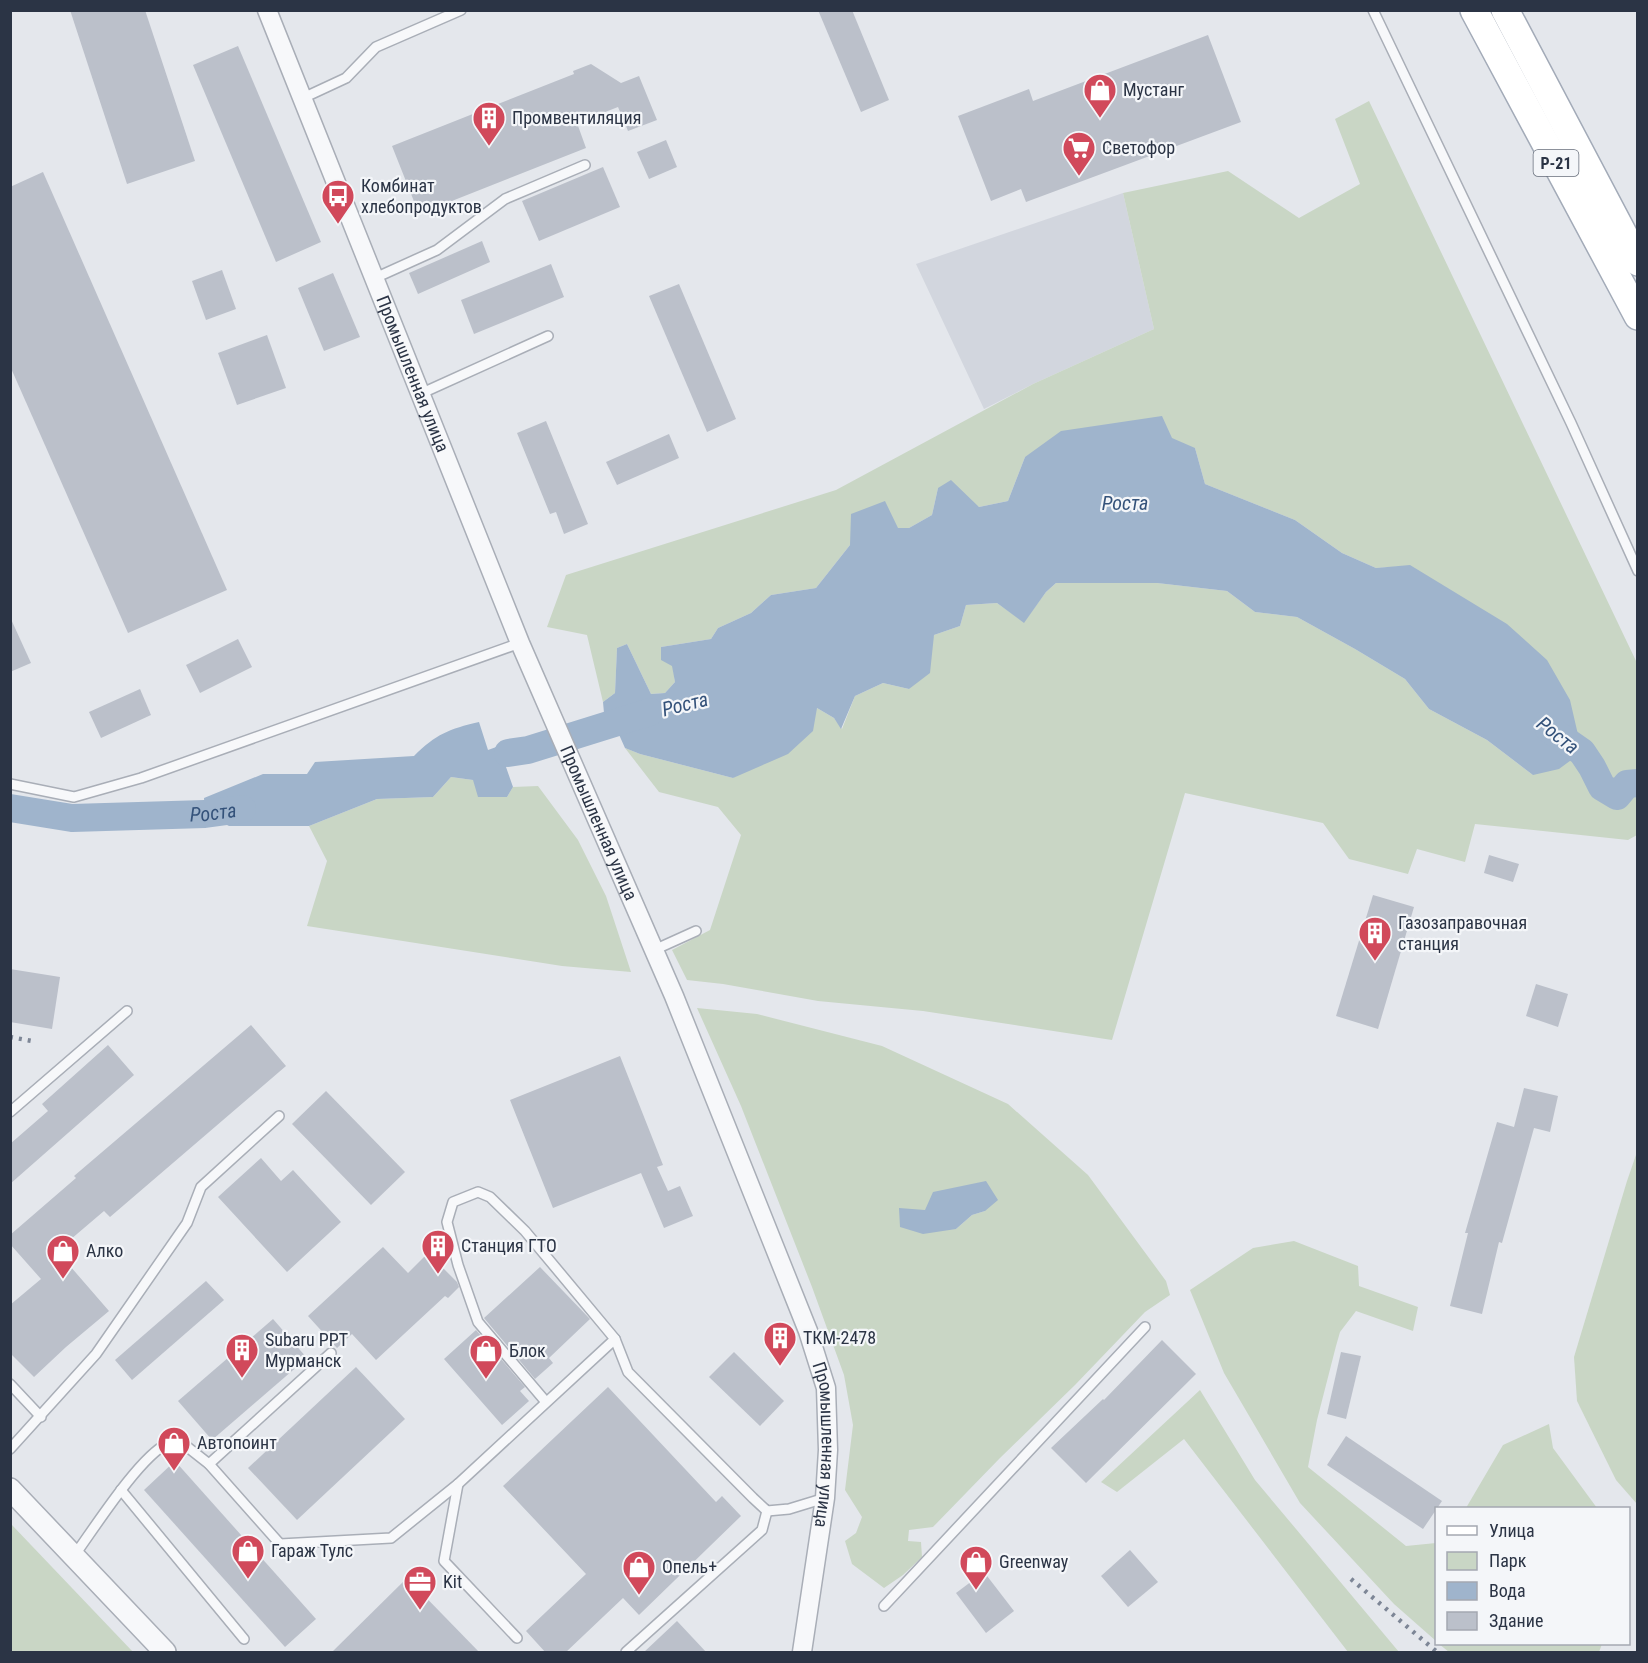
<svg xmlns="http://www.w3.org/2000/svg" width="1648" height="1663" viewBox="0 0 1648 1663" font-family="'Roboto Condensed',sans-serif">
	<rect width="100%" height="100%" fill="#e4e7ec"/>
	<!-- built -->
	<path fill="#d2d6de" d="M 1123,193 L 1154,329 L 1033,384 L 984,409 L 916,264 Z"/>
	<!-- green -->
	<g fill="#c9d6c5" fill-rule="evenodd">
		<path d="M 1369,101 L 1637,663 L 1637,835 L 1628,840 L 1475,824 L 1465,862 L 1417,849 L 1408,874 L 1349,859 L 1323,823 L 1185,793 L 1112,1040 L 923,1011 L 818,1001 L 723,984 L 687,980 L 672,950 L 710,930 L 741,835 L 718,807 L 659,792 L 625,748 L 640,754 L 733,778 L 817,708 L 834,718 L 842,729 L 855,696 L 883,683 L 909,689 L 934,635 L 960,626 L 966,605 L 997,603 L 1024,622 L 1046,592 L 1056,583 L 1157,583 L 1227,591 L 1255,612 L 1297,617 L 1355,649 L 1405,679 L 1429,709 L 1487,740 L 1533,775 L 1410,566 L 1376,568 L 1342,553 L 1295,520 L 1205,484 L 1195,448 L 1025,457 L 1008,501 L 979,507 L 938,488 L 932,515 L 909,528 L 898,528 L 850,545 L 816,588 L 771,595 L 751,613 L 718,628 L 711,639 L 661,647 L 673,666 L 675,682 L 665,693 L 651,694 L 627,644 L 617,648 L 615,693 L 603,702 L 587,635 L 547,627 L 566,575 L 836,490 L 1033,384 L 1154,329 L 1123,193 L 1228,171 L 1299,218 L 1360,184 L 1335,119 Z"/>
		<path d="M 451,777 L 473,780 L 507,797 L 513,787 L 538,786 L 578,840 L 606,896 L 631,972 L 562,966 L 307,926 L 327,861 L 309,826 L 377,799 L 433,797 Z"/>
		<path d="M 697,1008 L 757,1014 L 882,1046 L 1008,1104 L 1088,1175 L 1166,1281 L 1170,1295 L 1145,1312 L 1075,1385 L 1000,1458 L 933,1527 L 909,1530 L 908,1541 L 921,1542 L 922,1557 L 903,1575 L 884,1588 L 852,1564 L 845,1541 L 856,1533 L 862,1517 L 845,1490 L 853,1425 L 844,1375 L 812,1287 L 741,1106 ZM 925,1210 L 985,1211 L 972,1215 L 956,1229 Z"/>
		<path d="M 1637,1152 L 1637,1504 L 1616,1480 L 1577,1401 L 1574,1357 L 1627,1181 Z"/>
		<path d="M 1294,1241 L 1358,1266 L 1359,1286 L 1418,1307 L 1413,1331 L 1356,1311 L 1340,1332 L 1336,1346 L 1317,1420 L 1308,1467 L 1406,1546 L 1436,1543 L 1436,1641 L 1394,1604 L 1300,1503 L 1224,1373 L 1190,1290 L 1253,1248 Z"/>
		<path d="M 1200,1390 L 1255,1480 L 1399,1652 L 1348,1652 L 1184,1439 L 1117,1492 L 1101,1482 Z"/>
		<path d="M 1549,1424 L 1553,1448 L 1597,1508 L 1466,1508 L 1503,1445 Z"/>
		<path d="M 10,1524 L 11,1524 L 133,1652 L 11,1652 Z"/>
		<path d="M 1439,1644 L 1602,1644 L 1599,1652 L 1449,1652 Z"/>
	</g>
	<!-- water -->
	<g fill="#9fb4cc">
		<path d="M 1162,416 L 1172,438 L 1195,448 L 1205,484 L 1295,520 L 1342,553 L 1376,568 L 1410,565 L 1507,624 L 1547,660 L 1570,700 L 1582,752 L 1559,769 L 1533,775 L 1487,740 L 1429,709 L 1405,679 L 1355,649 L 1297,617 L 1255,612 L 1227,591 L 1157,583 L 1056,583 L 1046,592 L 1024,623 L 997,603 L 966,605 L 960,626 L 934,635 L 930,673 L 909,689 L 883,683 L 855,696 L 841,729 L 834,718 L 817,708 L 813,731 L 788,754 L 733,778 L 640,754 L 625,748 L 612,719 L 604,713 L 603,702 L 615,693 L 617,648 L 627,644 L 651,694 L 665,693 L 675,682 L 672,666 L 661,660 L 661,647 L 711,639 L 718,628 L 751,613 L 771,595 L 816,588 L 850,545 L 851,514 L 885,501 L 898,528 L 909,528 L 932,515 L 938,488 L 951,480 L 979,507 L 1008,501 L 1025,457 L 1061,431 Z"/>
		<path d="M 479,722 L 488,750 L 510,742 L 544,738 L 546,747 L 506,767 L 513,787 L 507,797 L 478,797 L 473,780 L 451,777 L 433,797 L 377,799 L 309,826 L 229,826 L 205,814 L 204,798 L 263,774 L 307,774 L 315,762 L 414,756 C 436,734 449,729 479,722 Z"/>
		<path d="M 986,1181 L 998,1200 L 985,1211 L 972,1215 L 956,1229 L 923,1234 L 900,1227 L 899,1208 L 925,1210 L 933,1192 Z"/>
	</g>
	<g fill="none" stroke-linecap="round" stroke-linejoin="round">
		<!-- river -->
		<g stroke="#9fb4cc" stroke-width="28">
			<path d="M 1549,729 L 1582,752 L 1592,767 L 1602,787 L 1617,796 L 1627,784 L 1638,783"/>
			<path d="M 508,753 L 528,750 L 650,712"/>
			<path id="s1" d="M 10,808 L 72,818 L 205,814 L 242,809"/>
		</g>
	</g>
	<!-- building -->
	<g fill="#bbc0ca">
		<path d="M 70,10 L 145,10 L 195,161 L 127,184 Z"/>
		<path d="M 818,10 L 852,10 L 889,100 L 861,112 Z"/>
		<path d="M 1208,35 L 1241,122 L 1026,202 L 1021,189 L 991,201 L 958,116 L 1029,89 L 1033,101 Z"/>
		<path d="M 238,46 L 321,242 L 276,262 L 193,65 Z"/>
		<path d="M 591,64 L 621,83 L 639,76 L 657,120 L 628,131 L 618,107 L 577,123 L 586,148 L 419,214 L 392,146 L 574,74 L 573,71 Z"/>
		<path d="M 666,140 L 677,167 L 649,179 L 637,152 Z"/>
		<path d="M 603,167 L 620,207 L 539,241 L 522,201 Z"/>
		<path d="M 43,172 L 227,590 L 128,633 L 10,366 L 10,187 Z"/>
		<path d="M 482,241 L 490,262 L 418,294 L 409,273 Z"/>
		<path d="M 551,264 L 564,297 L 474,334 L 461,300 Z"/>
		<path d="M 222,270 L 236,309 L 206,320 L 192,281 Z"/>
		<path d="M 333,273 L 360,337 L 324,351 L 298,288 Z"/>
		<path d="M 679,284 L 736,419 L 707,432 L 649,296 Z"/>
		<path d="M 267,335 L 286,388 L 237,405 L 218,353 Z"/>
		<path d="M 546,421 L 588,524 L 564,534 L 556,512 L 550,514 L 517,433 Z"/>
		<path d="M 669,434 L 679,458 L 617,485 L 606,462 Z"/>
		<path d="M 10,617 L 31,663 L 10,672 Z"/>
		<path d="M 238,639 L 252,667 L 200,693 L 186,665 Z"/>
		<path d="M 140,689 L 151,715 L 101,738 L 89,712 Z"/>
		<path d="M 1489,855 L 1519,864 L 1513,882 L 1484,873 Z"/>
		<path d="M 1373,895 L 1414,907 L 1378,1029 L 1336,1016 Z"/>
		<path d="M 10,969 L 60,977 L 52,1029 L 10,1022 Z"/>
		<path d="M 1536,984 L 1568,994 L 1558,1027 L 1526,1016 Z"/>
		<path d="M 251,1025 L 286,1066 L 110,1217 L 104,1211 L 57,1251 L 109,1311 L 66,1347 L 34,1377 L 10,1353 L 10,1305 L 41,1279 L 10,1244 L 10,1235 L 76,1178 L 74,1176 Z"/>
		<path d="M 108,1045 L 134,1075 L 10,1184 L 10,1144 L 48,1111 L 42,1104 Z"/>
		<path d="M 620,1056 L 663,1165 L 657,1167 L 668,1191 L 680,1186 L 693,1216 L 664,1228 L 641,1173 L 553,1208 L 510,1100 Z"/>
		<path d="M 1524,1088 L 1558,1096 L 1550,1132 L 1534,1128 L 1502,1243 L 1499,1242 L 1482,1314 L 1450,1306 L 1468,1233 L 1465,1233 L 1497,1122 L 1514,1127 Z"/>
		<path d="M 326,1091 L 405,1172 L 371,1205 L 292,1124 Z"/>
		<path d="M 261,1158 L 281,1181 L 293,1170 L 341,1222 L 287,1272 L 218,1197 Z"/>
		<path d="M 383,1247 L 408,1273 L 428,1253 L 457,1282 L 459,1287 L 448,1298 L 445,1296 L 376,1360 L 352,1334 L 337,1348 L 308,1316 Z"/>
		<path d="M 540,1267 L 590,1319 L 549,1358 L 553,1363 L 535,1379 L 484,1318 Z"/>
		<path d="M 206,1281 L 224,1300 L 132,1380 L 115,1360 Z"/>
		<path d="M 273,1319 L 307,1358 L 212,1440 L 178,1401 Z"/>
		<path d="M 476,1330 L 525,1387 L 520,1391 L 529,1401 L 502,1425 L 444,1359 Z"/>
		<path d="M 1162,1340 L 1196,1374 L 1086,1483 L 1051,1448 L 1103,1399 L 1104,1400 Z"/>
		<path d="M 734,1352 L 784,1401 L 760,1426 L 709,1377 Z"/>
		<path d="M 1341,1352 L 1361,1356 L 1346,1419 L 1327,1414 Z"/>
		<path d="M 356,1367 L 405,1419 L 297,1520 L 248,1468 Z"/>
		<path d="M 608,1387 L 716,1502 L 722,1496 L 741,1516 L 639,1615 L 623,1598 L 565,1653 L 546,1653 L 526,1631 L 586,1574 L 503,1486 Z"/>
		<path d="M 1346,1436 L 1442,1501 L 1423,1529 L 1327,1465 Z"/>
		<path d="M 175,1461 L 316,1619 L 285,1647 L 144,1490 Z"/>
		<path d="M 1130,1550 L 1158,1582 L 1128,1607 L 1101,1576 Z"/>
		<path d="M 984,1572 L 1014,1611 L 986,1633 L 956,1593 Z"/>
		<path d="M 407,1578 L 480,1653 L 331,1653 Z"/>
		<path d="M 677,1621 L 707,1653 L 643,1653 Z"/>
	</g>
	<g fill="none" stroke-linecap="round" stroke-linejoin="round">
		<!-- service casing -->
		<g stroke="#a9aeb7" stroke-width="12">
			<g id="service">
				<path d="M 1373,10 L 1571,423 L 1638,571"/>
				<path d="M 303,98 L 346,78 L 376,47 L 461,10"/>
				<path d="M 375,278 L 437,250 L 505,199 L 585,165"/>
				<path d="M 420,394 L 548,336"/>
				<path d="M 10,784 L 74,797 L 141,778 L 520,643"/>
				<path d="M 654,950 L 696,931"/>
				<path d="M 10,1112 L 127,1011"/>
				<path d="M 10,1384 L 41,1417"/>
				<path d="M 546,1402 L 478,1322 L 458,1265 L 447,1222 L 453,1202 L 478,1192 L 490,1197 L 525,1231 L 615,1339 L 628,1372 L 753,1498 L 767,1511 L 789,1509 L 825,1498"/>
				<path d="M 10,1449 L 96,1354 L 187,1223 L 201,1187 L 279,1116"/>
				<path d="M 209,1464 L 331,1353"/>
				<path d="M 458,1484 L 444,1561 L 517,1638"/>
				<path d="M 121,1490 L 244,1639"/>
				<path d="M 74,1556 C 93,1530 140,1456 167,1444 C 171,1442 177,1443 181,1442 L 209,1464 L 280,1544 L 391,1538 L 458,1484 L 615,1339"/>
				<path d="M 884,1606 L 1145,1327"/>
				<path d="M 626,1652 L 762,1530 L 767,1511"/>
			</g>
		</g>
		<!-- minor casing -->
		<g stroke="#a9aeb7" stroke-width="21">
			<g id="minor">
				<path id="s2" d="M 267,10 L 520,643 L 674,996 L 808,1331 L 826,1388 L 828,1450 L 825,1498 L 802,1652"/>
			</g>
		</g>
		<!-- tertiary casing -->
		<g stroke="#a9aeb7" stroke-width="24">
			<path id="tertiary" d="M 10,1489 L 165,1652"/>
		</g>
		<!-- primary casing -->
		<g stroke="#a3abb8" stroke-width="30">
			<g id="primary">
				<path d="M 1474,10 L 1638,316"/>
				<path d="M 1505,10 L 1638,262"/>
			</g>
		</g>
		<!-- service -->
		<use href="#service" stroke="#f7f8fa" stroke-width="9"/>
		<!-- minor -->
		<use href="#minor" stroke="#f7f8fa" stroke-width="18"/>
		<!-- tertiary -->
		<use href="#tertiary" stroke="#f7f8fa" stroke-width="21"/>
		<!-- primary -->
		<use href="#primary" stroke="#fff" stroke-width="27"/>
		<!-- rail -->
		<g stroke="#7d8696" stroke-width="4.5" stroke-dasharray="3 6" stroke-linecap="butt">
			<path d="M 10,1037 L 32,1041"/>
			<path d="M 1351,1579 L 1437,1652"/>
		</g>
	</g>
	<!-- icons -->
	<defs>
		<g id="shop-pin" transform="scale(1.725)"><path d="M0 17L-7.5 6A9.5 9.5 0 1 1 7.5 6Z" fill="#d1495b" stroke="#f4f6f9"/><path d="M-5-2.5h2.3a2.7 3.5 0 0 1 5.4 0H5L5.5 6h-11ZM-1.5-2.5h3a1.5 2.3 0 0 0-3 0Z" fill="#fff"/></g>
		<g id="building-pin" transform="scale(1.725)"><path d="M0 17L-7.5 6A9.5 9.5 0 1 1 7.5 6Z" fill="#d1495b" stroke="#f4f6f9"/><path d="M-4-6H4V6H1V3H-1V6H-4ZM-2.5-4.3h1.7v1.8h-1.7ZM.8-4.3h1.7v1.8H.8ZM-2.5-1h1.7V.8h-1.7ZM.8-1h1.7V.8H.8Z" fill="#fff"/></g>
		<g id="supermarket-pin" transform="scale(1.725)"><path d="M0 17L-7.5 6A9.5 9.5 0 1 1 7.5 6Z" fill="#d1495b" stroke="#f4f6f9"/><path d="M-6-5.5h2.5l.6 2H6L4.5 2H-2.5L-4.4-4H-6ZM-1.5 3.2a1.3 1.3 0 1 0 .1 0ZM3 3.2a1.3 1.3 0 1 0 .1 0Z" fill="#fff"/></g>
		<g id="bus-pin" transform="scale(1.725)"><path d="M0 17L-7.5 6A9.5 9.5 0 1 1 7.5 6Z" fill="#d1495b" stroke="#f4f6f9"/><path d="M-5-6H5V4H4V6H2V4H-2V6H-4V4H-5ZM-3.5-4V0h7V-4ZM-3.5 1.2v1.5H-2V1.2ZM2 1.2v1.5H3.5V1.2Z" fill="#fff"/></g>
		<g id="office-pin" transform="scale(1.725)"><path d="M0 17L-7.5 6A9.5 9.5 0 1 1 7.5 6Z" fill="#d1495b" stroke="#f4f6f9"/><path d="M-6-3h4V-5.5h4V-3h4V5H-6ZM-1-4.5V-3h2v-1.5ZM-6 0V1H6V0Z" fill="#fff"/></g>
	</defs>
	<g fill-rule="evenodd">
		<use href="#shop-pin" x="1100" y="90"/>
		<use href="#building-pin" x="489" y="118"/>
		<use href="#supermarket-pin" x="1079" y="148"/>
		<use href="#bus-pin" x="338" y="196"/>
		<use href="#building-pin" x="1375" y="933"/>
		<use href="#building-pin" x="438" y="1246"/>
		<use href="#shop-pin" x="63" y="1251"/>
		<use href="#building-pin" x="780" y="1338"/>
		<use href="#building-pin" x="242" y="1350"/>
		<use href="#shop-pin" x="486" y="1351"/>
		<use href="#shop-pin" x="174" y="1443"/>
		<use href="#shop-pin" x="248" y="1551"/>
		<use href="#shop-pin" x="976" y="1562"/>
		<use href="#shop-pin" x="639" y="1567"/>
		<use href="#office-pin" x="420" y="1582"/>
	</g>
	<g text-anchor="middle" stroke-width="4.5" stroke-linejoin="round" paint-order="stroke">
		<!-- shield labels -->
		<rect fill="#f4f6f9" stroke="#676e7b" stroke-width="1.5" x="1533.5" y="150" width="45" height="26" rx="4.5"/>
		<g font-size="16" font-weight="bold" fill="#2b3445">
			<text x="1556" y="169">Р-21</text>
		</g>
		<!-- poi labels -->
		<g font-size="18" fill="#2b3445" stroke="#f4f6f9" text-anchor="start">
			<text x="1123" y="96">Мустанг</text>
			<text x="512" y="124">Промвентиляция</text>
			<text x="1102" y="154">Светофор</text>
			<text x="361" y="192">Комбинат<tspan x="361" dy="21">хлебопродуктов</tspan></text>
			<text x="1398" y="929">Газозаправочная<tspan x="1398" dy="21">станция</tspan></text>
			<text x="461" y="1252">Станция ГТО</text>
			<text x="86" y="1257">Алко</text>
			<text x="803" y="1344">ТКМ-2478</text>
			<text x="265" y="1346">Subaru РРТ<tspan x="265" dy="21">Мурманск</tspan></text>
			<text x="509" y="1357">Блок</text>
			<text x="197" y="1449">Автопоинт</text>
			<text x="271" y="1557">Гараж Тулс</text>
			<text x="999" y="1568">Greenway</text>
			<text x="662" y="1573">Опель+</text>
			<text x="443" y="1588">Kit</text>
		</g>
		<!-- street labels -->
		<g font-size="18" fill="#2b3445" stroke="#f4f6f9">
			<text dy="6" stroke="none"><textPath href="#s2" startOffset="392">Промышленная улица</textPath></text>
			<text dy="6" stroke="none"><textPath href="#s2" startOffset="878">Промышленная улица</textPath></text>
			<text dy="6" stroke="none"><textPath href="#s2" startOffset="1544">Промышленная улица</textPath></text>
		</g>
		<!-- water labels -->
		<g font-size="20" font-style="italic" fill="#34527a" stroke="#f4f6f9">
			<text x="1125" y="510">Роста</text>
			<text transform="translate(685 704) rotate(-14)" y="7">Роста</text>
			<text transform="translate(1558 735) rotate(38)" y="7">Роста</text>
			<text dy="7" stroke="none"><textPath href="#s1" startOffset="204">Роста</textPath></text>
		</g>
	</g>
	<!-- border -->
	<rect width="1648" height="1663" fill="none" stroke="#2b3445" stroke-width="24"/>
	<!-- legend -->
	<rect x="1435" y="1507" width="195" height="138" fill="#f4f6f9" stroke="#a4a8b1" stroke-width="1.5"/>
	<rect x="1447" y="1526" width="30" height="9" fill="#ffffff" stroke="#a4a8b1" stroke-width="1.5"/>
	<text x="1489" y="1537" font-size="18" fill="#2b3445">Улица</text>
	<rect x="1447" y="1552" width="30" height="18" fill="#c9d6c5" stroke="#a4a8b1" stroke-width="1.5"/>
	<text x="1489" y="1567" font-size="18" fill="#2b3445">Парк</text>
	<rect x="1447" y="1582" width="30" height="18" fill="#9fb4cc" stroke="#a4a8b1" stroke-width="1.5"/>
	<text x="1489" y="1597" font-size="18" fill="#2b3445">Вода</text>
	<rect x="1447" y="1612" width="30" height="18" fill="#bbc0ca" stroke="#a4a8b1" stroke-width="1.5"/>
	<text x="1489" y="1627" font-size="18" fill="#2b3445">Здание</text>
</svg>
